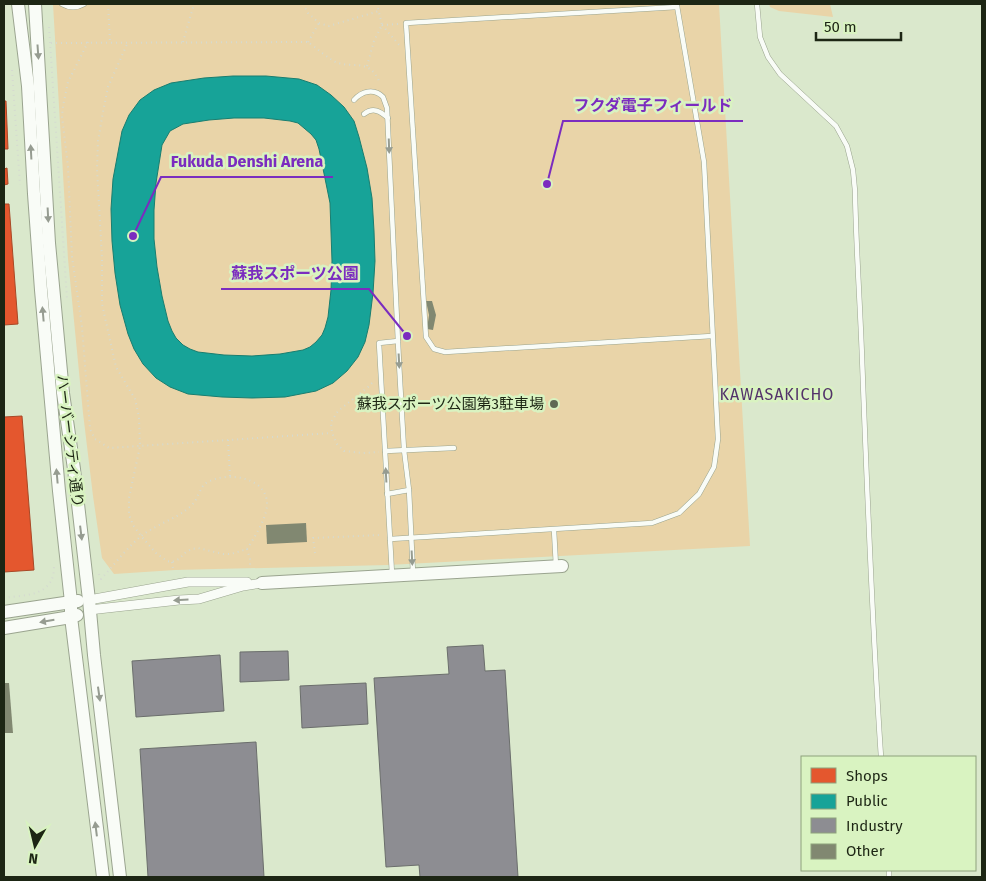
<svg xmlns="http://www.w3.org/2000/svg" width="986" height="881" viewBox="0 0 986 881" font-family="'Fira Sans','Noto Sans JP',sans-serif">
	<rect width="100%" height="100%" fill="#dae8cc"/>
	<!-- green -->
	<g fill="#e9d4a8">
		<path d="M 53,4 L 719,4 L 750,546 L 388,565 L 175,570 L 114,574 L 102,558 L 93,496 L 83,413 L 68,259 Z"/>
		<path d="M 769,4 L 830,4 L 833,17 L 779,11 L 770,7 Z"/>
	</g>
	<!-- shops -->
	<g fill="#e4572e" stroke="#a84826">
		<path d="M 4,101 L 6,101 L 8,149 L 4,149 Z"/>
		<path d="M 7,168 L 8,184 L 4,185 L 4,169 Z"/>
		<path d="M 4,204 L 9,204 L 18,324 L 4,325 Z"/>
		<path d="M 22,416 L 34,570 L 4,572 L 4,417 Z"/>
	</g>
	<!-- public -->
	<path fill="#17a398" stroke="#197e70" fill-rule="evenodd" d="M 233,76 L 266,76 L 299,79 L 317,85 L 331,95 L 344,107 L 354,121 L 359,137 L 367,168 L 372,198 L 374,231 L 375,261 L 373,293 L 369,325 L 365,342 L 358,357 L 347,371 L 333,383 L 316,391 L 285,397 L 252,398 L 222,397 L 188,394 L 170,387 L 156,378 L 143,364 L 134,349 L 128,334 L 120,305 L 115,273 L 112,241 L 111,209 L 113,179 L 122,131 L 129,115 L 140,100 L 154,90 L 171,83 L 204,78 ZM 234,118 L 264,118 L 290,121 L 298,123 L 311,134 L 316,140 L 319,149 L 330,203 L 332,261 L 331,290 L 328,317 L 325,328 L 322,335 L 316,342 L 310,347 L 303,350 L 280,354 L 252,356 L 224,355 L 198,352 L 190,349 L 183,345 L 176,338 L 172,331 L 168,321 L 162,296 L 157,267 L 154,239 L 154,210 L 156,183 L 162,145 L 170,131 L 183,124 L 209,120 Z"/>
	<!-- industry -->
	<g fill="#8d8d92" stroke="#6b6e6c">
		<path d="M 483,645 L 485,671 L 505,670 L 518,877 L 420,877 L 419,865 L 386,867 L 374,678 L 449,674 L 447,647 Z"/>
		<path d="M 288,651 L 289,680 L 240,682 L 240,652 Z"/>
		<path d="M 220,655 L 224,711 L 136,717 L 132,661 Z"/>
		<path d="M 366,683 L 368,724 L 302,728 L 300,686 Z"/>
		<path d="M 256,742 L 264,877 L 148,877 L 140,749 Z"/>
	</g>
	<!-- building -->
	<g fill="#818871">
		<path d="M 426,301 L 432,301 L 436,315 L 433,330 L 427,329 L 429,315 Z"/>
		<path d="M 306,523 L 307,542 L 267,544 L 266,525 Z"/>
		<path d="M 4,683 L 9,683 L 13,733 L 4,733 Z"/>
	</g>
	<g fill="none" stroke-linecap="round" stroke-linejoin="round">
		<!-- lane casing -->
		<g stroke="#9aa48f" stroke-width="5.5">
			<g id="lane">
				<path d="M 62,4 C 69,8 77,8 84,4"/>
				<path d="M 757,4 L 760,37 L 768,57 L 780,74 L 836,126 L 847,146 L 853,170 L 855,191 C 856,247 860,302 862,357 C 867,491 872,624 881,757"/>
				<path d="M 677,7 L 406,23 L 426,337 L 434,349 L 445,352 L 712,336"/>
				<path d="M 354,100 C 362,91 374,88 383,97 L 387,108 L 399,363 L 404,450 L 409,490 L 413,573"/>
				<path d="M 364,114 C 373,107 380,111 388,118"/>
				<path d="M 385,451 L 454,448"/>
				<path d="M 387,494 L 409,490"/>
				<path d="M 554,530 L 556,566"/>
				<path d="M 390,539 L 652,523 L 679,513 L 699,494 L 714,467 L 718,439 L 704,162 L 677,6"/>
				<path d="M 392,574 L 379,343 L 398,341"/>
				<path d="M 889,870 L 889,877"/>
			</g>
		</g>
		<!-- street casing -->
		<g stroke="#9aa48f" stroke-width="10">
			<g id="street">
				<path d="M 89,600 L 188,582 L 247,582"/>
				<path d="M 89,610 L 179,600 L 199,599 L 243,586 L 262,583"/>
			</g>
		</g>
		<!-- secondary casing -->
		<g stroke="#9aa48f" stroke-width="14">
			<g id="secondary">
				<path d="M 18,4 L 28,86 L 34,194 L 41,290 L 59,491 L 71,602 L 71,617 L 103,877"/>
				<path d="M 35,4 L 49,243 L 63,393 L 74,469 L 89,600 L 94,655 L 120,877"/>
				<path d="M 262,583 L 562,566"/>
				<path d="M 4,612 L 78,601"/>
				<path d="M 4,628 L 71,617 L 77,615"/>
			</g>
		</g>
		<!-- path -->
		<g stroke="#d5dad0" stroke-width="2" stroke-dasharray="1 4" stroke-linecap="butt">
			<path d="M 108,4 L 110,42"/>
			<path d="M 303,4 L 308,13 L 319,23 L 329,26 L 379,11"/>
			<path d="M 382,25 L 400,46"/>
			<path d="M 382,25 L 399,24"/>
			<path d="M 49,27 L 67,299"/>
			<path d="M 88,42 L 68,82 L 63,106 L 62,116 L 68,167 L 72,257 L 82,327 L 90,429 L 95,439 L 109,448 L 332,433"/>
			<path d="M 183,42 L 194,4"/>
			<path d="M 308,42 L 319,23"/>
			<path d="M 51,43 L 308,42 C 315,47 331,61 338,63 C 356,68 369,59 379,81"/>
			<path d="M 367,66 L 374,41 L 382,25 L 377,4"/>
			<path d="M 12,70 L 20,185"/>
			<path d="M 372,383 L 368,387 L 338,411 L 331,422 L 332,433 L 337,444 L 344,451 L 363,453 L 379,452"/>
			<path d="M 228,440 L 230,477"/>
			<path d="M 247,549 L 250,559 L 250,567"/>
			<path d="M 315,553 L 313,538 L 381,535"/>
			<path d="M 172,562 L 173,569"/>
			<path d="M 99,574 L 101,579 C 114,565 126,549 140,537 C 153,526 173,520 186,510 C 191,507 196,501 198,495 C 201,490 201,487 206,483 C 225,471 267,476 267,504 C 267,518 254,538 247,549 L 231,554 L 223,554 L 198,548 L 192,549 L 186,552 L 179,559 L 172,562 L 167,561 L 156,553 L 141,536 L 133,525 L 129,515 L 129,498 L 140,446 L 139,417 L 135,399 L 116,367 L 102,304 L 102,258 L 97,169 L 98,141 L 103,112 L 108,87 L 128,42"/>
			<path d="M 4,598 C 21,595 47,597 53,576 C 54,572 54,567 54,564"/>
		</g>
		<!-- lane -->
		<use href="#lane" stroke="#f9fcf7" stroke-width="4.5"/>
		<!-- street -->
		<use href="#street" stroke="#f9fcf7" stroke-width="9"/>
		<!-- secondary -->
		<use href="#secondary" stroke="#f9fcf7" stroke-width="12"/>
	</g>
	<!-- one-way arrows -->
	<defs><path id="oneway-solid" d="M-6-.8H1V-3.2L6.5 0L1 3.2V.8H-6Z" transform="scale(1.25)"/></defs>
	<g fill="#969c91">
		<use href="#oneway-solid" transform="translate(38 52) rotate(86)"/>
		<use href="#oneway-solid" transform="translate(389 146) rotate(88)"/>
		<use href="#oneway-solid" transform="translate(31 152) rotate(-93)"/>
		<use href="#oneway-solid" transform="translate(48 215) rotate(87)"/>
		<use href="#oneway-solid" transform="translate(43 314) rotate(-95)"/>
		<use href="#oneway-solid" transform="translate(399 361) rotate(87)"/>
		<use href="#oneway-solid" transform="translate(386 475) rotate(-93)"/>
		<use href="#oneway-solid" transform="translate(57 476) rotate(-95)"/>
		<use href="#oneway-solid" transform="translate(81 533) rotate(83)"/>
		<use href="#oneway-solid" transform="translate(412 558) rotate(87)"/>
		<use href="#oneway-solid" transform="translate(181 600) rotate(177)"/>
		<use href="#oneway-solid" transform="translate(47 621) rotate(170)"/>
		<use href="#oneway-solid" transform="translate(99 694) rotate(82)"/>
		<use href="#oneway-solid" transform="translate(96 829) rotate(-97)"/>
	</g>
	<!-- markers -->
	<circle fill="#5f6a54" stroke="#d9f3c1" stroke-width="2" cx="554" cy="404" r="5"/>
	<g text-anchor="middle" stroke-width="5" stroke-linejoin="round" paint-order="stroke">
		<!-- poi labels -->
		<g font-size="15" fill="#1d2614" stroke="#d9f3c1" text-anchor="end">
			<text x="544" y="409">蘇我スポーツ公園第3駐車場</text>
		</g>
		<!-- street labels -->
		<g font-size="15" fill="#1d2614" stroke="#d9f3c1">
			<text transform="translate(70 441) rotate(83)" y="5">ハーバーシティ通り</text>
		</g>
		<!-- neighbourhood labels -->
		<g font-size="16" letter-spacing="1" fill="#53326a" stroke="#d9f3c1">
			<text x="777" y="400">KAWASAKICHO</text>
		</g>
	</g>
	<!-- callouts -->
	<path fill="none" stroke="#7b2cbf" stroke-width="2" d="M547 184L563 121H743M133 236L161 177H333M407 336L369 289H221"/>
	<g fill="#7b2cbf" stroke="#d9f3c1" stroke-width="2">
		<circle cx="547" cy="184" r="5"/>
		<circle cx="133" cy="236" r="5"/>
		<circle cx="407" cy="336" r="5"/>
	</g>
	<g font-size="16" text-anchor="middle" font-weight="bold" fill="#7b2cbf" stroke="#d9f3c1" stroke-width="5" stroke-linejoin="round" paint-order="stroke">
		<text x="653" y="111">フクダ電子フィールド</text>
		<text x="247" y="167">Fukuda Denshi Arena</text>
		<text x="295" y="279">蘇我スポーツ公園</text>
	</g>
	<!-- border -->
	<rect width="986" height="881" fill="none" stroke="#1d2614" stroke-width="10"/>
	<!-- legend -->
	<rect x="801" y="756" width="175" height="115" fill="#d9f3c1" stroke="#8ea17c"/>
	<rect x="811" y="768" width="25" height="15" fill="#e4572e" stroke="#8ea17c"/>
	<text x="846" y="781" font-size="15" fill="#1d2614">Shops</text>
	<rect x="811" y="794" width="25" height="15" fill="#17a398" stroke="#8ea17c"/>
	<text x="846" y="806" font-size="15" fill="#1d2614">Public</text>
	<rect x="811" y="818" width="25" height="15" fill="#8d8d92" stroke="#8ea17c"/>
	<text x="846" y="831" font-size="15" fill="#1d2614">Industry</text>
	<rect x="811" y="844" width="25" height="15" fill="#818871" stroke="#8ea17c"/>
	<text x="846" y="856" font-size="15" fill="#1d2614">Other</text>
	<!-- north arrow -->
	<g transform="translate(35 846) rotate(188)" stroke="#d9f3c1" stroke-width="4" paint-order="stroke">
	<path d="M0-4L9 19L0 12L-9 19Z" fill="#1d2614"/>
	<text y="-8" font-size="14" font-weight="bold" text-anchor="middle" fill="#1d2614">N</text>
	</g>
	<!-- scale -->
	<path d="M816 32v8h85v-8" fill="none" stroke="#1d2614" stroke-width="2.5"/>
	<text x="824" y="32" font-size="15" fill="#1d2614" stroke="#d9f3c1" stroke-width="4" paint-order="stroke">50 m</text>
</svg>
